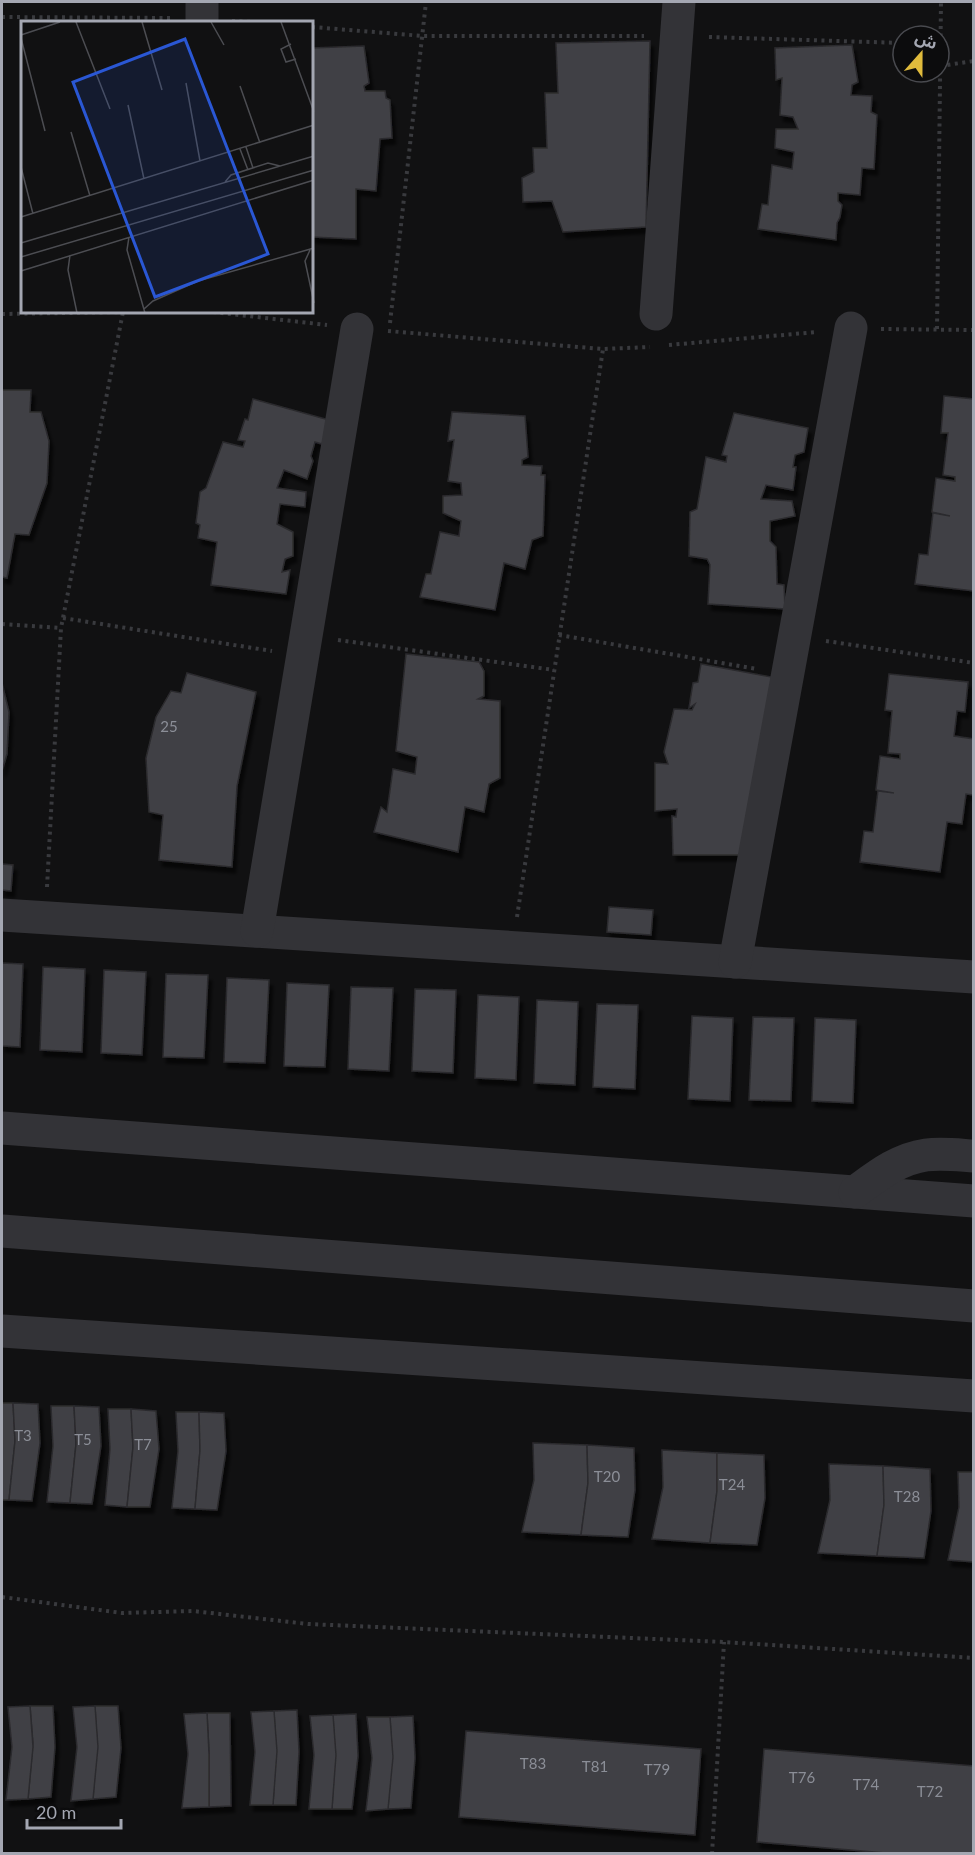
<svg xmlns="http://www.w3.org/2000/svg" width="975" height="1855" viewBox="0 0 975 1855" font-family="Lato,'Noto Sans Arabic',sans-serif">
	<defs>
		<filter id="shadow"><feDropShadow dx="3.5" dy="6" stdDeviation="1.5" flood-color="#0009"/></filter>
	</defs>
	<rect width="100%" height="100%" fill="#111112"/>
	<!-- building -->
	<g fill="#414145" stroke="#2c2b2e" stroke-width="1.5" filter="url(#shadow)">
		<path d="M 650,41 L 646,227 L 563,232 L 552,201 L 523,202 L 522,178 L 534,172 L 533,148 L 547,148 L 545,93 L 558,93 L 556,43 Z"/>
		<path d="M 852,45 L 858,82 L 852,85 L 851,95 L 872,96 L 871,112 L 877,115 L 874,169 L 862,168 L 860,195 L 838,193 L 838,201 L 842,205 L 840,217 L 837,223 L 836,240 L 758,229 L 762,204 L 768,205 L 772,165 L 792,169 L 794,152 L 775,148 L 776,129 L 798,129 L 793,117 L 780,115 L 782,78 L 776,80 L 775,48 Z"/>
		<path d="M 364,46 L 369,83 L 364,86 L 365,91 L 385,91 L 386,98 L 390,100 L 392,138 L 380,139 L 376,191 L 356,189 L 356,239 L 312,237 L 312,48 Z"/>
		<path d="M 2,390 L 31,390 L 30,412 L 41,412 L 49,441 L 47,483 L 29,535 L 15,534 L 7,578 L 2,577 Z"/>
		<path d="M 944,396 L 974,399 L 974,591 L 915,584 L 919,554 L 928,555 L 933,513 L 950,516 L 932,512 L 936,478 L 955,481 L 955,477 L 943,475 L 948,433 L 941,433 Z"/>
		<path d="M 253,399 L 329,420 L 322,444 L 315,442 L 311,456 L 313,461 L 307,479 L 284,470 L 277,488 L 306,492 L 305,507 L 280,504 L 277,524 L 293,532 L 293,556 L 285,559 L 282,572 L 290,570 L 286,594 L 211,585 L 217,542 L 198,538 L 200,525 L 196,523 L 200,492 L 206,488 L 223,442 L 243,447 L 245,441 L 238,440 L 245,419 L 248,420 Z"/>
		<path d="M 452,412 L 525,416 L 528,457 L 522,460 L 522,465 L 542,466 L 541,475 L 545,475 L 543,536 L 532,540 L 525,569 L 504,563 L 495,610 L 420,597 L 426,574 L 431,574 L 440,532 L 459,536 L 461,521 L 443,513 L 443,496 L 462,495 L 461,483 L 448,481 L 454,440 L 448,441 Z"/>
		<path d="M 734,413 L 808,428 L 804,452 L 795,455 L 793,467 L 796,467 L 793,490 L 766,485 L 761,499 L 792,501 L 795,516 L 770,521 L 770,541 L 776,547 L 777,584 L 784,585 L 785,609 L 708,604 L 710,565 L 707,559 L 689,556 L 690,512 L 697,509 L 706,457 L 726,462 L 727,456 L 722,455 Z"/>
		<path d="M 406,654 L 479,662 L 484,671 L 484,696 L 478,699 L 500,701 L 500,778 L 489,784 L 484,812 L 465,807 L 458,852 L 374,832 L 381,807 L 387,812 L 393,769 L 415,774 L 417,757 L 396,751 Z"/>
		<path d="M 701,664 L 777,678 L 749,855 L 673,855 L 672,816 L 676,817 L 677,809 L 655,811 L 655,763 L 668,764 L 664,752 L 674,709 L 692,710 L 695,704 L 689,708 L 693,683 L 698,682 Z"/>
		<path d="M 187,673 L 256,692 L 237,786 L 232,867 L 159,860 L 163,815 L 149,812 L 146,758 L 156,717 L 171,691 L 181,693 Z"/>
		<path d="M 889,674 L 968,682 L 965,712 L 957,711 L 954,736 L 974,739 L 974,795 L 966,794 L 962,824 L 947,822 L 940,872 L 860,862 L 864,831 L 873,832 L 878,791 L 894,793 L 876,790 L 880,756 L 900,759 L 900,754 L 888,753 L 892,711 L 885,710 Z"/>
		<path d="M 2,683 L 9,712 L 7,754 L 2,771 Z"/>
		<path d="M 2,864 L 13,865 L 11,891 L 2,890 Z"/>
		<path d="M 609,907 L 653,910 L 651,935 L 607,932 Z"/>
		<path d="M 2,963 L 23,964 L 20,1047 L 2,1046 Z"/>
		<path d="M 43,967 L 85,969 L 82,1052 L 40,1050 Z"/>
		<path d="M 104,970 L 146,972 L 142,1055 L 101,1053 Z"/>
		<path d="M 166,974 L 208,975 L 204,1058 L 163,1057 Z"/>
		<path d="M 227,978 L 269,980 L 265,1063 L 224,1062 Z"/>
		<path d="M 287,983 L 329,985 L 325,1067 L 284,1066 Z"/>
		<path d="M 351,987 L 393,988 L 389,1071 L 348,1069 Z"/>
		<path d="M 415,989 L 456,990 L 453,1073 L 412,1071 Z"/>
		<path d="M 478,995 L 519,997 L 516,1080 L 475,1078 Z"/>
		<path d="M 537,1000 L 578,1002 L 575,1085 L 534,1083 Z"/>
		<path d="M 597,1004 L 638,1005 L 635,1089 L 593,1087 Z"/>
		<path d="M 692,1016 L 733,1018 L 730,1101 L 688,1099 Z"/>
		<path d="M 753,1017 L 794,1018 L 791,1101 L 749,1100 Z"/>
		<path d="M 815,1018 L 856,1020 L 853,1103 L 812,1101 Z"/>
		<path d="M 2,1403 L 13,1403 L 15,1441 L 9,1500 L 2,1500 Z"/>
		<path d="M 13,1403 L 38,1404 L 40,1443 L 32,1501 L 9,1500 L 15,1441 Z"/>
		<path d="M 51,1406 L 74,1406 L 76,1444 L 70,1503 L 47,1502 L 53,1446 Z"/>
		<path d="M 74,1406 L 99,1407 L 101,1446 L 92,1504 L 70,1503 L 76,1444 Z"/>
		<path d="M 108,1409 L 131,1409 L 133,1447 L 127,1507 L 105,1505 L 110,1449 Z"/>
		<path d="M 131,1409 L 156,1411 L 159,1449 L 150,1507 L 127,1507 L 133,1447 Z"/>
		<path d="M 176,1412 L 199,1412 L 200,1450 L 195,1509 L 172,1508 L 178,1451 Z"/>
		<path d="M 199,1412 L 224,1413 L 226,1451 L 217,1510 L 195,1509 L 200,1450 Z"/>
		<path d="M 533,1443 L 587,1445 L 588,1483 L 581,1535 L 522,1532 L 534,1480 Z"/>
		<path d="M 587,1445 L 634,1448 L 635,1490 L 628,1537 L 581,1535 L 588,1483 Z"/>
		<path d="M 662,1450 L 717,1453 L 717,1491 L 710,1543 L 652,1539 L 663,1487 Z"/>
		<path d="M 717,1453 L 764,1455 L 765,1498 L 757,1545 L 710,1543 L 717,1491 Z"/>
		<path d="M 829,1464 L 883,1466 L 884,1505 L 877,1556 L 818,1553 L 830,1500 Z"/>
		<path d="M 883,1466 L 930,1469 L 931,1511 L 924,1558 L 877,1556 L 884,1505 Z"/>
		<path d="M 958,1472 L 974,1472 L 974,1562 L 948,1560 L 959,1507 Z"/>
		<path d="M 30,1706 L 53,1706 L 55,1747 L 51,1797 L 28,1799 L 33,1743 Z"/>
		<path d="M 30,1706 L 33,1747 L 28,1799 L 6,1800 L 12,1747 L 8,1707 Z"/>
		<path d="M 95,1706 L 118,1706 L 121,1748 L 116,1797 L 93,1799 L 97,1743 Z"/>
		<path d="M 95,1706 L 98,1747 L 93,1799 L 71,1801 L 77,1747 L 73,1707 Z"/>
		<path d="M 297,1710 L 299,1752 L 296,1805 L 273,1805 L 276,1748 L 274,1711 Z"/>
		<path d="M 274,1711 L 277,1751 L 273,1805 L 250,1805 L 255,1752 L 251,1712 Z"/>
		<path d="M 207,1713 L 230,1713 L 231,1806 L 209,1807 L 209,1750 Z"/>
		<path d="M 207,1713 L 209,1754 L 209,1807 L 182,1808 L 188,1754 L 184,1714 Z"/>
		<path d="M 356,1714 L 358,1756 L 352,1809 L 332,1809 L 335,1752 L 333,1715 Z"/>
		<path d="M 333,1715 L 336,1755 L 332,1809 L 309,1809 L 314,1755 L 310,1716 Z"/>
		<path d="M 413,1716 L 415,1758 L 411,1808 L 388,1809 L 392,1754 L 390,1717 Z"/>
		<path d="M 367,1717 L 390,1717 L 393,1757 L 388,1809 L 366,1811 L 372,1758 Z"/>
		<path d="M 466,1731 L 701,1749 L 695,1835 L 459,1817 Z"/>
		<path d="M 764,1749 L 974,1766 L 974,1854 L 898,1854 L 757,1842 Z"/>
	</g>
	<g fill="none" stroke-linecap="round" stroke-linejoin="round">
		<!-- path -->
		<g stroke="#393a3e" stroke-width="4" stroke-dasharray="3 4.5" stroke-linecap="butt">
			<path d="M 2,17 L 171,18"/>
			<path d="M 232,21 L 255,22"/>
			<path d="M 312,27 L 423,36 L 644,36"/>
			<path d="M 709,37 L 903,43"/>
			<path d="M 940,66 L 974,61"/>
			<path d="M 213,312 L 327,325"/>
			<path d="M 2,314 L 130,312"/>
			<path d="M 390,323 L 426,2"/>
			<path d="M 881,329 L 974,330"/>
			<path d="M 937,329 L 941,2"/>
			<path d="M 388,331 L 603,349 L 650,347"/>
			<path d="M 669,345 L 817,332"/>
			<path d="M 63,618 L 272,651"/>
			<path d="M 2,624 L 61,628"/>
			<path d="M 559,635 L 757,669"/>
			<path d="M 338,640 L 554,670"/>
			<path d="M 826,641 L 974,663"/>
			<path d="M 47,887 L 61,628 L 123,312"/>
			<path d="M 517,917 L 603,349"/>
			<path d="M 2,1597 L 122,1613 L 193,1611 L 308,1624 L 724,1642 L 974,1658"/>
			<path d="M 712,1854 L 724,1642"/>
		</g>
		<!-- minor -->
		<g stroke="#333337" stroke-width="33">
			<path d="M 202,22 L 202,2"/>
			<path d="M 656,314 L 679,2"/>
			<path d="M 2,915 L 974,977"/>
			<path d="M 257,931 L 357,329"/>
			<path d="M 735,962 L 851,328"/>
			<path d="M 2,1128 L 974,1201"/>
			<path d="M 855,1192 C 877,1176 898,1159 926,1155 C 941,1153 958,1155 974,1156"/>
			<path d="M 2,1231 L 974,1306"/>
			<path d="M 2,1331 L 974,1396"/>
		</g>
	</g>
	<g text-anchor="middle" stroke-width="4.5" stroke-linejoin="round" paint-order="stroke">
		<!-- number labels -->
		<g font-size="15" fill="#8b8e97">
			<text x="169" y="732">25</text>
			<text x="23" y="1441">T3</text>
			<text x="83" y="1445">T5</text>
			<text x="143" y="1450">T7</text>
			<text x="607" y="1482">T20</text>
			<text x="732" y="1490">T24</text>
			<text x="907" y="1502">T28</text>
			<text x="533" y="1769">T83</text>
			<text x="595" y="1772">T81</text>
			<text x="657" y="1775">T79</text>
			<text x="802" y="1783">T76</text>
			<text x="866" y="1790">T74</text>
			<text x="930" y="1797">T72</text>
		</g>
	</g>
	<!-- overview -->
	<g transform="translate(21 21)">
		<rect width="292" height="292" fill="#111112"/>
		<path fill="none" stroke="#4c4d52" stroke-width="1.5" d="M 55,1 L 89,88M 121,1 L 141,69M 190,1 L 203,24M 260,1 L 293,91M 0,14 L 39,1M 0,17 L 24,110M 270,23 L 260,28 L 265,41 L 275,38M 165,62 L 179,140M 219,65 L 239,122M 107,84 L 123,158M 50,111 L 69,175M 225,126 L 232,147M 219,128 L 227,149M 0,146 L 12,193M 204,161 L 210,154 L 247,142 L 259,145M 0,196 L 293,104M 108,216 L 106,229 L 124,292M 0,222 L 293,135M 289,229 L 284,240 L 293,282M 49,234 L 47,249 L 56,292M 0,236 L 293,149M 0,250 L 293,159M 123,288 L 132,280 L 177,260 L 293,227"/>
		<path fill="#2a57d4" fill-opacity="0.15" stroke="#2a57d4" stroke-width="3" d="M 164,18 L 247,233 L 134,276 L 52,61 Z"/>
		<rect width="292" height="292" fill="none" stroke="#a4a7b2" stroke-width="3"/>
	</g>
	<!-- border -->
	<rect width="975" height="1855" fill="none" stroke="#a4a7b2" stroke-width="6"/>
	<!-- north arrow -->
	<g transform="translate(921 54) rotate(21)"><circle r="28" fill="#0c0c0d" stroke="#494a4f" stroke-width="1.5"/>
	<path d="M0-4.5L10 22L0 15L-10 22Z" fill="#e0bb3c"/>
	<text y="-9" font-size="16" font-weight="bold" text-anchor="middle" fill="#a4a7b2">ش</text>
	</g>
	<!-- scale -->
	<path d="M27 1819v9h94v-9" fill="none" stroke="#a4a7b2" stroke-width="3"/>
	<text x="36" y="1819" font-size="18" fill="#a4a7b2" stroke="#0c0c0d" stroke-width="4.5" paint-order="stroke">20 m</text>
</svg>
